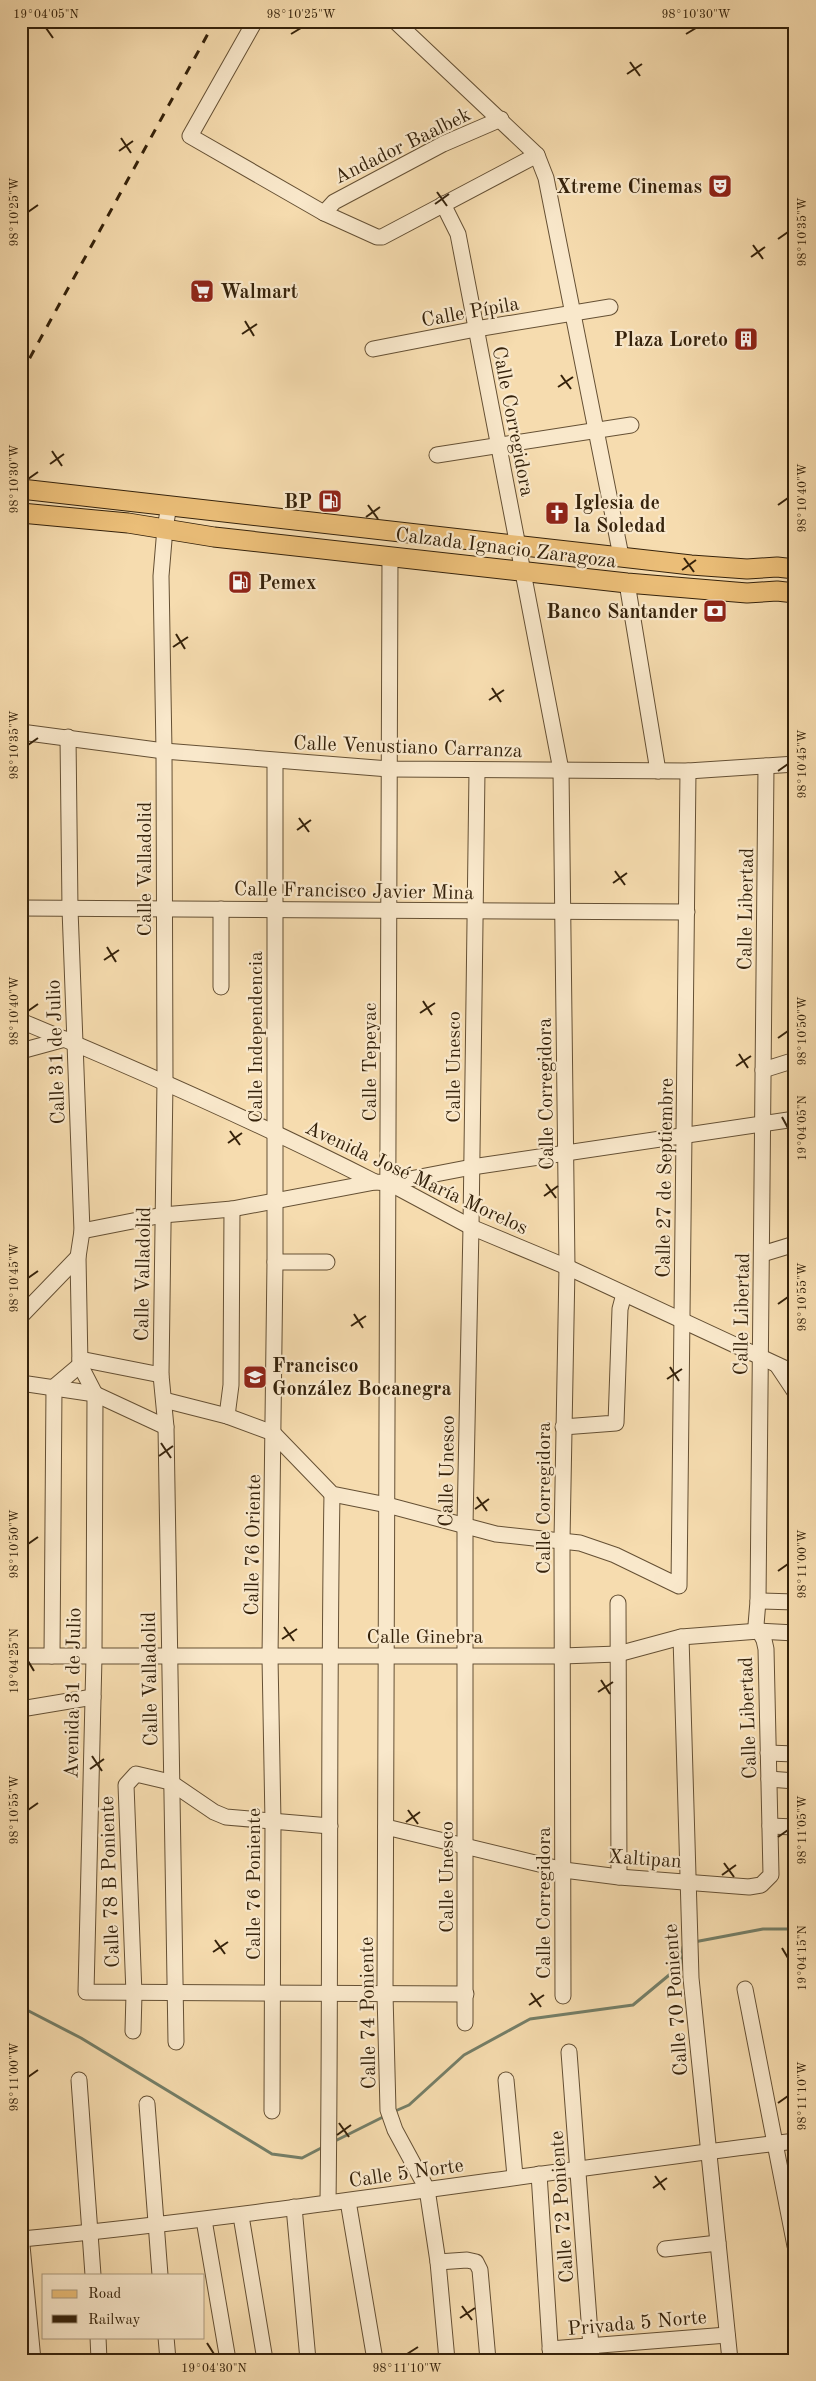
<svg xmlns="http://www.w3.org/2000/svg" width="816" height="2381" viewBox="0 0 816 2381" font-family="'Old Standard TT',serif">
	<rect width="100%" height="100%" fill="#f6dcaf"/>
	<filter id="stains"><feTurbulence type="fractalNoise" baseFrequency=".004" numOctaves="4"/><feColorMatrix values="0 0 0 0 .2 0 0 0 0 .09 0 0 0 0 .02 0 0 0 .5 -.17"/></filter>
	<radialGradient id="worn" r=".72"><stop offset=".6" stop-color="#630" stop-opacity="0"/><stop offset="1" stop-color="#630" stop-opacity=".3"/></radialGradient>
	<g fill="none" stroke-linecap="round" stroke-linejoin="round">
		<!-- stream -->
		<g stroke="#747e67" stroke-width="3">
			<path d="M 694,1942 L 763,1929 L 795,1929"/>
			<path d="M 21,2007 L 81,2038 L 272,2154 L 302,2158 L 325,2146"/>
			<path d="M 393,2112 L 409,2105 L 464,2055 L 530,2019 L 633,2005 L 680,1966 L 683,1947"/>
			<path d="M 333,2142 L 385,2116"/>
		</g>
		<!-- minor casing -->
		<g stroke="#655034" stroke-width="17">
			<g id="minor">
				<path d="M 255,21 L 190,136 L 324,213 L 377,237 L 382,237 L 537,155"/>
				<path d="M 395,21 L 537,155 L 546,178 L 621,556"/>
				<path d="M 443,204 L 458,234 L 561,770 L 567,1267 L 562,1540 L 563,1996"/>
				<path d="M 324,213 L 334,202 L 443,144 L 501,119"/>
				<path d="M 373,349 L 476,329 L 610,307"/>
				<path d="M 437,455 L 631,425"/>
				<path d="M 169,506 L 165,528 L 161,576 L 164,751 L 165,1081 L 161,1375 L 166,1427 L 176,2042"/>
				<path d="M 390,556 L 385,1994 L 388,2110 L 395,2130 L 427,2189 L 438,2262 L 447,2360"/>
				<path d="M 627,583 L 658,771"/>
				<path d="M 21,732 L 164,751 L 389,769 L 688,771 L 795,764"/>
				<path d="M 68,737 L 70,909 L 82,1231 L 78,1257 L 80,1365 L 95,1394 L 94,1657 L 86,1992 L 466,1994"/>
				<path d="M 21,908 L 687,912"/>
				<path d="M 221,987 L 221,909"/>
				<path d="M 21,1021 C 141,1071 259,1123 375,1182 L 389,1183 L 471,1227 L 567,1267 L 795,1373"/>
				<path d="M 21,1051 L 65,1039"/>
				<path d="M 763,1070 L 795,1060"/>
				<path d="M 389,1183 L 472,1167 L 795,1119"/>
				<path d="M 82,1231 L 163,1215 L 232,1209 L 375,1182"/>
				<path d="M 762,1254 L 795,1244"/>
				<path d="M 275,1262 L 327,1262"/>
				<path d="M 21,1316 L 78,1257"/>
				<path d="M 80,1359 L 161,1375"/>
				<path d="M 777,1365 L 795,1392"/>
				<path d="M 21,1383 L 95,1394 L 166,1427"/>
				<path d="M 164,1400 L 227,1416 L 273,1433 L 332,1494 L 387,1505 L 496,1534 L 580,1543 L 615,1555 L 679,1586 L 688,771"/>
				<path d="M 227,1416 L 231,1385 L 232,1209"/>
				<path d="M 563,1427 L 616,1423 L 620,1309 L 624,1294"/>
				<path d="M 758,1601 L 795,1602"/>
				<path d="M 618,1603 L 619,1877"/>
				<path d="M 681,1637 L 691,1978 L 730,2360"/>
				<path d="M 21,1656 L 562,1656 L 618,1654 L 681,1637 L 759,1631 L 795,1633"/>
				<path d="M 52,1656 L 54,1387 L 80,1365"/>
				<path d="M 21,1709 L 93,1697"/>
				<path d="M 768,1753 L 795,1754"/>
				<path d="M 769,1779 L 795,1781"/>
				<path d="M 770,1826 L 795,1827"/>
				<path d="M 386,1827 L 564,1870 L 619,1877 L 749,1887 L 761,1885 L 771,1875 L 766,1649 L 764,1640 L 756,1625 L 758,1601 L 766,766"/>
				<path d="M 745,1989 L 795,2246"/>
				<path d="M 465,2023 L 465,1525 L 471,1227 L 477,771"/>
				<path d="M 133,2031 L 134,1994 L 126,1785 L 136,1774 L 170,1782 L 214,1812 L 226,1817 L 330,1826"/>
				<path d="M 569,2052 L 592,2360"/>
				<path d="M 79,2080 L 93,2275"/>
				<path d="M 506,2080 L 515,2176"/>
				<path d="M 147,2104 L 160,2275"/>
				<path d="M 272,2111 L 273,1822 L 270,1657 L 275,1262 L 275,762"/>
				<path d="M 539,2174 L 551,2360"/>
				<path d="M 348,2201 L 375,2360"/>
				<path d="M 328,2203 C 331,1966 328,1730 332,1494"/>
				<path d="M 294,2207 L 308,2360"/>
				<path d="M 241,2216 L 265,2360"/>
				<path d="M 204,2220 L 228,2360"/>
				<path d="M 21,2235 L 33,2360"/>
				<path d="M 22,2239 C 280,2214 537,2172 795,2141"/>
				<path d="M 665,2249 L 718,2243"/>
				<path d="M 438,2262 L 467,2260 L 476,2262 L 480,2270 L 488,2360"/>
				<path d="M 98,2337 L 99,2360"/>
				<path d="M 166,2337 L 168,2360"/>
				<path d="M 550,2349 L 727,2335"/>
			</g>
		</g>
		<!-- major casing -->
		<g stroke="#35220b" stroke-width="21">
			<g id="major">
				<path d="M 21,489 L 691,565 L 747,569 L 777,567 L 795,569"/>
				<path d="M 21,513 L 128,523 L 214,537 L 627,583 L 747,593 L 777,591 L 795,593"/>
			</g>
		</g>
		<!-- minor -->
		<use href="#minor" stroke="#f9e8cb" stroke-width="15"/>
		<!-- major -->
		<use href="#major" stroke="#ebbe78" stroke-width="19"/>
		<!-- rail -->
		<path stroke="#35220b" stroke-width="3" stroke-dasharray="9 9" stroke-linecap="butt" d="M 21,374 L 215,21"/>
	</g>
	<!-- ticks -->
	<path fill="none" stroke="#35220b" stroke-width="2" d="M 46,28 L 53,38M 291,34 L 301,28M 686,34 L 696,28M 630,62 L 640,76M 627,74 L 642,64M 121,138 L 131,153M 119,151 L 133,141M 437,192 L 447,206M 435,204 L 449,194M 28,212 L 38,205M 778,239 L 788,232M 753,245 L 763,259M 751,257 L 765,247M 245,321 L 254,336M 242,334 L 257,324M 561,375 L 571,389M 558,387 L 573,377M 52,451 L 62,466M 50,464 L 64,454M 28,479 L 38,472M 368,505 L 378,519M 778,505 L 788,498M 366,517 L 380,507M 684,558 L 694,572M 682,570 L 696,560M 176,634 L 185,649M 173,647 L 188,637M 492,688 L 501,702M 489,700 L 504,690M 28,745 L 38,738M 778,771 L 788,764M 299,818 L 309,832M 297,830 L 311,820M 615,871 L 625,885M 613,883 L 627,873M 107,947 L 116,962M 104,960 L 119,950M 423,1001 L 432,1015M 28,1011 L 38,1004M 420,1013 L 435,1003M 778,1038 L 788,1031M 739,1054 L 748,1068M 736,1066 L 751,1056M 782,1117 L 788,1128M 230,1131 L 240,1145M 228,1143 L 242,1133M 546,1184 L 556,1198M 544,1196 L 558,1186M 28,1278 L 38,1271M 778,1304 L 788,1297M 354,1314 L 363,1328M 351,1326 L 366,1316M 670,1367 L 679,1381M 667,1379 L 682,1369M 161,1443 L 171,1458M 159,1456 L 173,1446M 477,1497 L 487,1511M 475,1509 L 489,1499M 28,1544 L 38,1537M 778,1571 L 788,1564M 284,1627 L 294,1641M 282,1639 L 297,1629M 28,1661 L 34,1671M 601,1680 L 610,1694M 598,1692 L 613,1682M 92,1756 L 102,1771M 90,1769 L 104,1759M 28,1810 L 38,1803M 408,1810 L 418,1824M 406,1822 L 420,1812M 778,1837 L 788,1830M 724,1863 L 734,1877M 722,1875 L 736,1865M 215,1940 L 225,1954M 782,1948 L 788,1958M 213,1952 L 228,1942M 531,1993 L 541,2007M 529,2005 L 544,1995M 28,2077 L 38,2070M 778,2103 L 788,2096M 339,2123 L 349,2137M 337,2135 L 351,2125M 655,2176 L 665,2190M 653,2188 L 667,2178M 462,2306 L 472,2320M 460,2318 L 475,2308M 207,2343 L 214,2354M 407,2354 L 418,2347"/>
	<!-- icons -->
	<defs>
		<g id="theatre-square" transform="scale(1.25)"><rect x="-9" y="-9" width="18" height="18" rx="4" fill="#8f2418" stroke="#f9e8cb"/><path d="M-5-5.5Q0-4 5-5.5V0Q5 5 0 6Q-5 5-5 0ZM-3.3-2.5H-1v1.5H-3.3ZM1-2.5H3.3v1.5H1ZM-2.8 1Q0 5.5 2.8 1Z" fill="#fff"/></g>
		<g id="supermarket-square" transform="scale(1.25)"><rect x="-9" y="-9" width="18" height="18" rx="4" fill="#8f2418" stroke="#f9e8cb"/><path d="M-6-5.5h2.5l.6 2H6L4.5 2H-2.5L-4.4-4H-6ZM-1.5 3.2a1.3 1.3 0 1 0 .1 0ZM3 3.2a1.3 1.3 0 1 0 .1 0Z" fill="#fff"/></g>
		<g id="building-square" transform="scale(1.25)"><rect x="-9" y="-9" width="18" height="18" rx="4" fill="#8f2418" stroke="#f9e8cb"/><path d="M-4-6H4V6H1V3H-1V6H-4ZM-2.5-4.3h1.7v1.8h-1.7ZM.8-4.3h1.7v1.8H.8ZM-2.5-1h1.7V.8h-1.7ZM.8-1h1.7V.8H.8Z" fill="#fff"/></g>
		<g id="fuel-square" transform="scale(1.25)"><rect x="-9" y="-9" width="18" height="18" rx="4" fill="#8f2418" stroke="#f9e8cb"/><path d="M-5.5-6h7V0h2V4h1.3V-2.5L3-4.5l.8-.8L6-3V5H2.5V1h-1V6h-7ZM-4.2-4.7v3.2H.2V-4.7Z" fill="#fff"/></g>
		<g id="church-square" transform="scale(1.25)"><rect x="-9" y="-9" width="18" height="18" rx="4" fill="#8f2418" stroke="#f9e8cb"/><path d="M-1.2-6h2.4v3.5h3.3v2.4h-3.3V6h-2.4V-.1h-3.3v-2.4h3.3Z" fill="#fff"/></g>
		<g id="bank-square" transform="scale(1.25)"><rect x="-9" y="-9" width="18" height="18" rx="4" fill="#8f2418" stroke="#f9e8cb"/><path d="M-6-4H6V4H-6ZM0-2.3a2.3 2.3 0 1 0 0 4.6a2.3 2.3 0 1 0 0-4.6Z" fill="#fff"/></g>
		<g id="school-square" transform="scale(1.25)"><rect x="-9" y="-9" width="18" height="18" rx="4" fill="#8f2418" stroke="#f9e8cb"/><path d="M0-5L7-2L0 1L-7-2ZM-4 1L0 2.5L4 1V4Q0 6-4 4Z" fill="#fff"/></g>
	</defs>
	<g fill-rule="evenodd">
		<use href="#theatre-square" x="720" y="186"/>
		<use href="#supermarket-square" x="202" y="291"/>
		<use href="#building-square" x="746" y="339"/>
		<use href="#fuel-square" x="330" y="501"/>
		<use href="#church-square" x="557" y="513"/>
		<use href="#fuel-square" x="240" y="582"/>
		<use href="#bank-square" x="715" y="611"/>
		<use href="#school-square" x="255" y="1377"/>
	</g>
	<g text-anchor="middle" stroke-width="4.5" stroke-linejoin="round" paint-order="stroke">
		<!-- street labels -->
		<g font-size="20" fill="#35220b" stroke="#f9e8cb">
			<text transform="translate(402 145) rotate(-26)" y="7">Andador Baalbek</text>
			<text transform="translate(470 311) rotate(-10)" y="7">Calle Pípila</text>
			<text transform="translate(514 421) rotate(79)" y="7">Calle Corregidora</text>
			<text transform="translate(506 547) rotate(7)" y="7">Calzada Ignacio Zaragoza</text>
			<text transform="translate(408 746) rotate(2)" y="7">Calle Venustiano Carranza</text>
			<text transform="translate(144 869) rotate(-90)" y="7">Calle Valladolid</text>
			<text transform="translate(354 890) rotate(1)" y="7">Calle Francisco Javier Mina</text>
			<text transform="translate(745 909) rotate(-89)" y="7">Calle Libertad</text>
			<text transform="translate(255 1037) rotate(-90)" y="7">Calle Independencia</text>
			<text transform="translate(55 1052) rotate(-92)" y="7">Calle 31 de Julio</text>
			<text transform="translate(369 1062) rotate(-90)" y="7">Calle Tepeyac</text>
			<text transform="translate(453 1067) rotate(-90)" y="7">Calle Unesco</text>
			<text transform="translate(545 1094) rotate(-91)" y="7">Calle Corregidora</text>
			<text transform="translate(417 1177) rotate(25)" y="7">Avenida José María Morelos</text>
			<text transform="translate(664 1178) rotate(-89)" y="7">Calle 27 de Septiembre</text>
			<text transform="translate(142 1274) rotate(-89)" y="7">Calle Valladolid</text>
			<text transform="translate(741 1314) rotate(-89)" y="7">Calle Libertad</text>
			<text transform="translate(446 1471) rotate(-89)" y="7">Calle Unesco</text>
			<text transform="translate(543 1498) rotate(-90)" y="7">Calle Corregidora</text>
			<text transform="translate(252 1545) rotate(-89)" y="7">Calle 76 Oriente</text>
			<text x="425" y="1643">Calle Ginebra</text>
			<text transform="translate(149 1679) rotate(-91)" y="7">Calle Valladolid</text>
			<text transform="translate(72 1693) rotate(-89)" y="7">Avenida 31 de Julio</text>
			<text transform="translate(747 1718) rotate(-92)" y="7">Calle Libertad</text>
			<text transform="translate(645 1858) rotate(4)" y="7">Xaltipan</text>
			<text transform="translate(446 1877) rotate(-90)" y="7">Calle Unesco</text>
			<text transform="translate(109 1882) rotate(-92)" y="7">Calle 78 B Poniente</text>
			<text transform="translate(253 1884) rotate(-90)" y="7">Calle 76 Poniente</text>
			<text transform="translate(543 1903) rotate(-90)" y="7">Calle Corregidora</text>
			<text transform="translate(675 2000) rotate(-94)" y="7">Calle 70 Poniente</text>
			<text transform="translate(367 2013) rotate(-91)" y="7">Calle 74 Poniente</text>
			<text transform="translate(406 2172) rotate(-8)" y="7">Calle 5 Norte</text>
			<text transform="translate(561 2207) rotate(-94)" y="7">Calle 72 Poniente</text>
			<text transform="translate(637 2322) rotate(-5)" y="7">Privada 5 Norte</text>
		</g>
		<!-- poi labels -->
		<g font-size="20" font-weight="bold" fill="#35220b" stroke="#f9e8cb" text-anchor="end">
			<text x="702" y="193">Xtreme Cinemas</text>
			<text x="220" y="298" text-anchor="start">Walmart</text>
			<text x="728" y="346">Plaza Loreto</text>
			<text x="312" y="508">BP</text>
			<text x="574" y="509" text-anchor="start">Iglesia de<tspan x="574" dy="23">la Soledad</tspan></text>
			<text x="258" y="589" text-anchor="start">Pemex</text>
			<text x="698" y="618">Banco Santander</text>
			<text x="272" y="1372" text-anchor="start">Francisco<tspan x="272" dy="23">González Bocanegra</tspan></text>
		</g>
	</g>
	<!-- margin -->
	<rect width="816" height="2381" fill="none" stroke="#f6dcaf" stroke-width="55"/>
	<!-- legend -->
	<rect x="42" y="2274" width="162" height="65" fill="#f9e8cb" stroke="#ab997e"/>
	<rect x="52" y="2290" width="25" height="8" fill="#ebbe78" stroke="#ab997e"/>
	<text x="88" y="2298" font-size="15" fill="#35220b">Road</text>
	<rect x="52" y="2315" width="25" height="8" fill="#35220b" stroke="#ab997e"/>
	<text x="88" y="2324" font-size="15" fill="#35220b">Railway</text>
	<rect x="28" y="28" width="760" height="2326" fill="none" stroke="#35220b" stroke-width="2"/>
	<g font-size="12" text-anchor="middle" fill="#35220b">
		<text x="46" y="18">19°04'05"N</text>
		<text x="301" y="18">98°10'25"W</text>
		<text x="696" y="18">98°10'30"W</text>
		<text transform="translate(14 212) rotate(-90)" y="4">98°10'25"W</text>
		<text transform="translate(802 232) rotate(-90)" y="4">98°10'35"W</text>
		<text transform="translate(14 479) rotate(-90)" y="4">98°10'30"W</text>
		<text transform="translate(802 498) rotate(-90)" y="4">98°10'40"W</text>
		<text transform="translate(14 745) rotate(-90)" y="4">98°10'35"W</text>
		<text transform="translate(802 764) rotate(-90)" y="4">98°10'45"W</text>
		<text transform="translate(14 1011) rotate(-90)" y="4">98°10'40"W</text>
		<text transform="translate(802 1031) rotate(-90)" y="4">98°10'50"W</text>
		<text transform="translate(802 1128) rotate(-90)" y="4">19°04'05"N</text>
		<text transform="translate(14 1278) rotate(-90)" y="4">98°10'45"W</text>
		<text transform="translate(802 1297) rotate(-90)" y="4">98°10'55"W</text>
		<text transform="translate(14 1544) rotate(-90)" y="4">98°10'50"W</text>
		<text transform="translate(802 1564) rotate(-90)" y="4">98°11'00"W</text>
		<text transform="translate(14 1661) rotate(-90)" y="4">19°04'25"N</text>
		<text transform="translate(14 1810) rotate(-90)" y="4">98°10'55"W</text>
		<text transform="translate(802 1830) rotate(-90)" y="4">98°11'05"W</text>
		<text transform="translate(802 1958) rotate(-90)" y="4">19°04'15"N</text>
		<text transform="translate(14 2077) rotate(-90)" y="4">98°11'00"W</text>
		<text transform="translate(802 2096) rotate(-90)" y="4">98°11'10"W</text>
		<text x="214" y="2372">19°04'30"N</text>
		<text x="407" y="2372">98°11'10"W</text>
	</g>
	<rect width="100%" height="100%" filter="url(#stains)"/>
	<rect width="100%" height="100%" fill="url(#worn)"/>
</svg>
